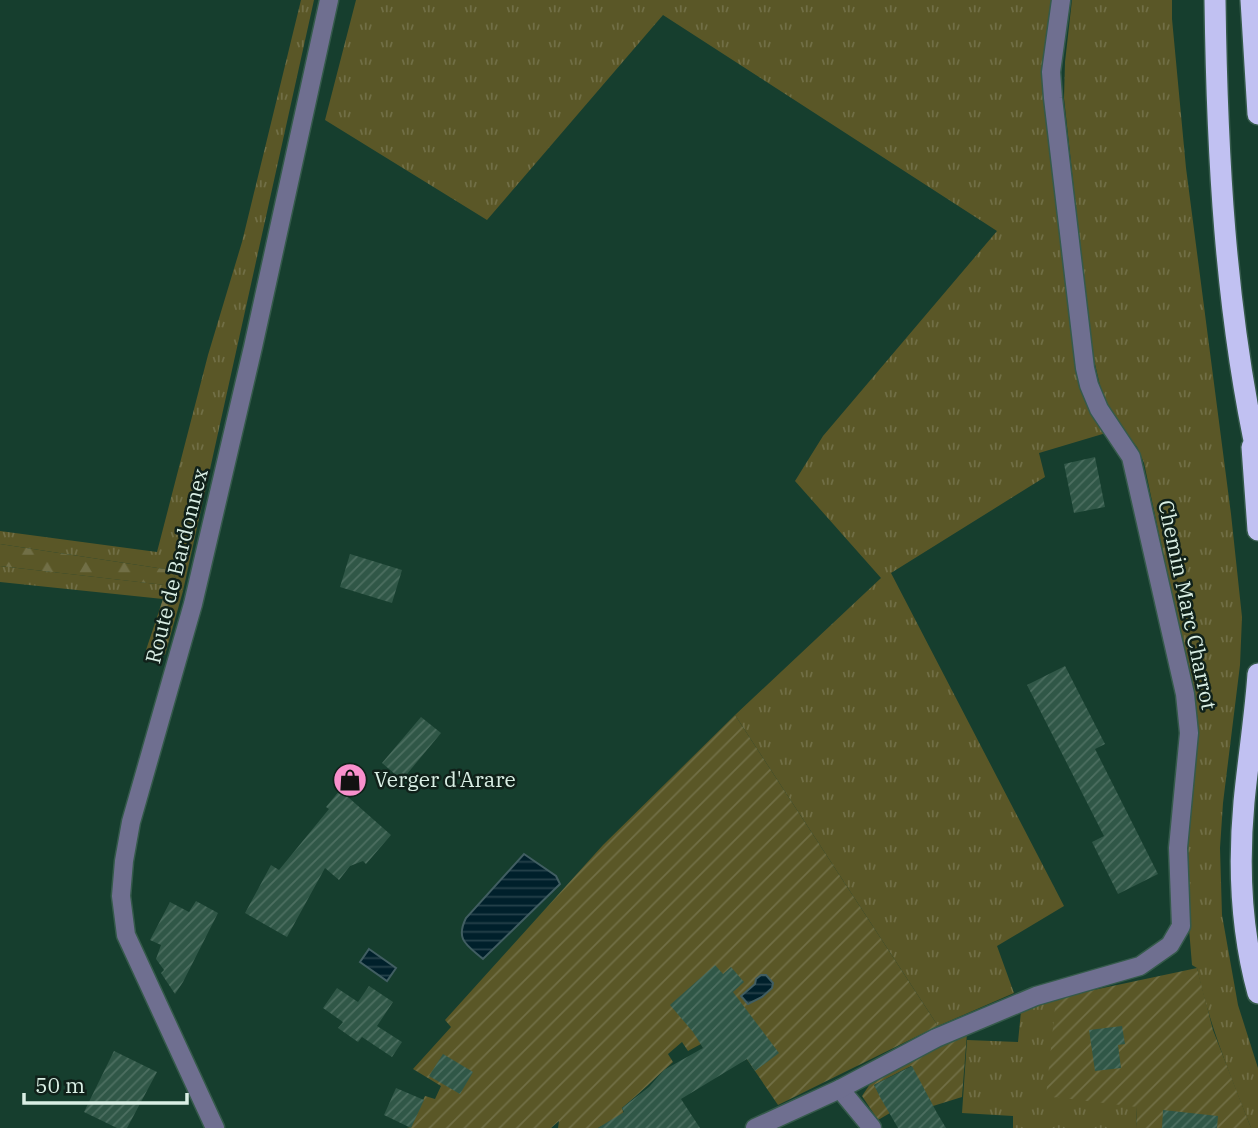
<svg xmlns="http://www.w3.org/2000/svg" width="1258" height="1128" viewBox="0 0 1258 1128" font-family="'IBM Plex Serif',serif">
	<defs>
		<pattern id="grass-tufts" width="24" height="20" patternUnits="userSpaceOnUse" patternTransform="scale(1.75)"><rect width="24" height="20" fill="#5a5727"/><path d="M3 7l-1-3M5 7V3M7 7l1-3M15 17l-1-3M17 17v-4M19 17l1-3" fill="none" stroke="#716f46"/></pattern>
		<pattern id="forest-firs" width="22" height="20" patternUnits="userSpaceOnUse" patternTransform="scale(1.75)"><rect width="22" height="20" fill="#5a5727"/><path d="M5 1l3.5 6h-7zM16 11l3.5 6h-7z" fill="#716f46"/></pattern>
		<pattern id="garden-furrows" width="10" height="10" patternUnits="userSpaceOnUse" patternTransform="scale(1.75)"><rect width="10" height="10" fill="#5a5727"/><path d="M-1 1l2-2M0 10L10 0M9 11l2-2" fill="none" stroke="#716f46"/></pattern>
		<pattern id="water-rules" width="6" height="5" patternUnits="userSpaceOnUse" patternTransform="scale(1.75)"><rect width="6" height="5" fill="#00202b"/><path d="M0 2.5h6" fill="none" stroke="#25414a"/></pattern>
		<pattern id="building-hatch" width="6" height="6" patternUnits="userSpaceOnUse" patternTransform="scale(1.75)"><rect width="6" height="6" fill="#305747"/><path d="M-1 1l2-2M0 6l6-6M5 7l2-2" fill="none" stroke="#4d6f61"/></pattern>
	</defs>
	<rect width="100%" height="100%" fill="#163e2e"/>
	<!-- grass -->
	<g fill="url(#grass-tufts)">
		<path d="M 301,0 L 314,0 L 183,591 L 171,570 L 0,544 L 0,531 L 157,552 L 208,355 L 242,242 Z"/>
		<path d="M 356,0 L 1053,0 L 1046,38 L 1044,107 L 1080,372 L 1106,433 L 1039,453 L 1045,477 L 891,573 L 1064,906 L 997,946 L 1014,993 L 938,1026 L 735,715 L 881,578 L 795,481 L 823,436 L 997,231 L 663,15 L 487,220 L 325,120 Z"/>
		<path d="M 1072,0 L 1172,0 L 1172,19 L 1186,168 L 1231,514 L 1242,617 L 1240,665 L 1223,803 L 1220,848 L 1222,915 L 1238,1005 L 1258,1068 L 1258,1128 L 1251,1128 C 1230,1075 1209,1024 1197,968 L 1192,965 L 1187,904 L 1187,850 L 1198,719 L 1144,463 L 1137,447 L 1110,412 L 1102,394 L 1091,347 L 1064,98 L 1065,62 Z"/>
		<path d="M 0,566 L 174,586 L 163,599 L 0,582 Z"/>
		<path d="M 1056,998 L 1137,1107 L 1136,1128 L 1013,1128 L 1013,1116 L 962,1113 L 967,1040 L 1018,1042 L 1021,1011 Z"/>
	</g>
	<!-- forest -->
	<path fill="url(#forest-firs)" d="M 0,544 L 171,570 L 183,591 L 165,655 L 146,650 L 163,599 L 173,586 L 0,566 Z"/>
	<!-- garden -->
	<g fill="url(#garden-furrows)">
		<path d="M 735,715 L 938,1026 L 778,1105 L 738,1046 L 712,1063 L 701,1044 L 688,1051 L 682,1042 L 668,1054 L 673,1062 C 655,1078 640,1093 622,1108 L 624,1114 L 598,1128 L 558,1128 L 559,1121 L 551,1128 L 407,1128 L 411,1127 L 425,1096 L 435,1099 L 441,1086 L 413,1069 L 451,1027 L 445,1020 L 603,845 Z"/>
		<path d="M 1197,968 L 1213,1030 L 1251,1128 L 1136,1128 L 1137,1107 L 1046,1096 L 1056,998 Z"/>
		<path d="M 967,1033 L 962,1097 L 933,1106 L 911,1066 L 874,1085 L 890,1113 L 878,1120 L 862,1096 L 874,1078 L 928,1049 Z"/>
	</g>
	<!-- water -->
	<g fill="url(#water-rules)" stroke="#415e62" stroke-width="2">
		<path d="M 524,854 L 556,876 L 560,884 L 483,959 C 467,945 455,940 466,918 Z"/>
		<path d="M 369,949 L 396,968 L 387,981 L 360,962 Z"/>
		<path d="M 761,975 L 766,975 L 773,983 L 772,988 L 762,997 L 748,1004 L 741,996 L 755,984 L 756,979 Z"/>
	</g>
	<!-- building -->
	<g fill="url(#building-hatch)">
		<path d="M 1095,457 L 1105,507 L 1074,513 L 1064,464 Z"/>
		<path d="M 350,554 L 402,570 L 392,603 L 340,587 Z"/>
		<path d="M 1065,666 L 1105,744 L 1095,749 L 1158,874 L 1118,894 L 1092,842 L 1104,836 L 1027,685 Z"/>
		<path d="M 421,717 L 441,733 L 402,780 L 382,763 Z"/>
		<path d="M 340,790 L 391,835 L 366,864 L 363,861 L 350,866 L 339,880 L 325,868 L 287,937 L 245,913 L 271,865 L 279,870 L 329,809 L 326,807 Z"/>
		<path d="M 196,901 L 218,913 L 183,982 L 175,994 L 161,973 L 164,970 L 156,959 L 161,945 L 150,940 L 170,902 L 189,912 Z"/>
		<path d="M 715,965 L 723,974 L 731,967 L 744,982 L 733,992 L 779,1053 L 755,1071 L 747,1059 L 681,1099 L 700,1128 L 598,1128 L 624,1112 L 622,1108 L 649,1087 L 664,1070 L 703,1048 L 693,1032 L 670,1005 Z"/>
		<path d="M 369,986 L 393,1002 L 377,1026 L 402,1042 L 392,1057 L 362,1037 L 358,1042 L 338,1028 L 343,1022 L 323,1008 L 337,988 L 358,1002 Z"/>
		<path d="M 1122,1026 L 1125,1044 L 1118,1045 L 1121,1068 L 1095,1071 L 1089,1030 Z"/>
		<path d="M 114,1051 L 157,1072 L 127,1128 L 117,1128 L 84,1112 Z"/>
		<path d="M 443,1054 L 473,1072 L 460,1094 L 429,1076 Z"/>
		<path d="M 912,1066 L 937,1113 L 946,1128 L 898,1128 L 880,1097 L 874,1085 Z"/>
		<path d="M 396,1088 L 424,1100 L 411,1128 L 384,1115 Z"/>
		<path d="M 1163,1110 L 1218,1116 L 1217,1128 L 1162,1128 Z"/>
	</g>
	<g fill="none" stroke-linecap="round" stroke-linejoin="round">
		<!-- minor casing -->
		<g stroke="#355a4b" stroke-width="21">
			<g id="minor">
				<path d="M 840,1089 L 872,1128"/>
				<path d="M 755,1128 L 840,1089 L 936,1038 L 1036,996 L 1140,966 L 1170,945 L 1181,926 L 1178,848 L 1189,733 L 1185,694 L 1131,457 L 1099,409 L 1089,385 L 1085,368 L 1053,98 L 1051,72 L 1061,0"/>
			</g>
		</g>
		<!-- tertiary casing -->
		<g stroke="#355a4b" stroke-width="21">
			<path id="tertiary" d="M 215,1128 L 126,935 L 121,896 L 124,861 L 131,822 L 193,604 L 253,347 L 329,0"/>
		</g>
		<!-- motorway casing -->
		<g stroke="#355a4b" stroke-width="24">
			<g id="motorway">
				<path d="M 1215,0 C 1217,153 1225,309 1258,459"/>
				<path d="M 1251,0 L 1258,114"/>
				<path d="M 1252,447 L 1258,530"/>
				<path d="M 1258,674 C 1255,717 1248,760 1244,802 C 1238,867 1241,931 1258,993"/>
			</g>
		</g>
		<!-- minor -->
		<use href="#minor" stroke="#6f6f90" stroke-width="18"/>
		<!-- tertiary -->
		<use href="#tertiary" stroke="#6f6f90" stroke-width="18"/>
		<!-- motorway -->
		<use href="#motorway" stroke="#c1c1f2" stroke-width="21"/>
	</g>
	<!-- icons -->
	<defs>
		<g id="shop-disc" transform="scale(1.75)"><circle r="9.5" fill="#f890cc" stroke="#10211a"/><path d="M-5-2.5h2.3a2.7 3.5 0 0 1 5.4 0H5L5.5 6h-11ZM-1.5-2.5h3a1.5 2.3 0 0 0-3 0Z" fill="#111"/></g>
	</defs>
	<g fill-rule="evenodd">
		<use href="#shop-disc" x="350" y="780"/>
	</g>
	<g text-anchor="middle" stroke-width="5" stroke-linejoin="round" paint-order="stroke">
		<!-- street labels -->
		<g font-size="21" fill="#d9eee4" stroke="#10211a">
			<text transform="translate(177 566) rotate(-76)" y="7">Route de Bardonnex</text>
			<text transform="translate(1187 605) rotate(78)" y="7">Chemin Marc Charrot</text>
		</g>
		<!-- poi labels -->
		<g font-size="21" fill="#d9eee4" stroke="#10211a" text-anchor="start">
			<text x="374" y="787">Verger d'Arare</text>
		</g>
	</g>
	<!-- scale -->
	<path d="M24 1093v10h163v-10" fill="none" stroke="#d9eee4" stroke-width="3.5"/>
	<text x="35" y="1093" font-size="21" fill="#d9eee4" stroke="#10211a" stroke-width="5" paint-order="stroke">50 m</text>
</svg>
